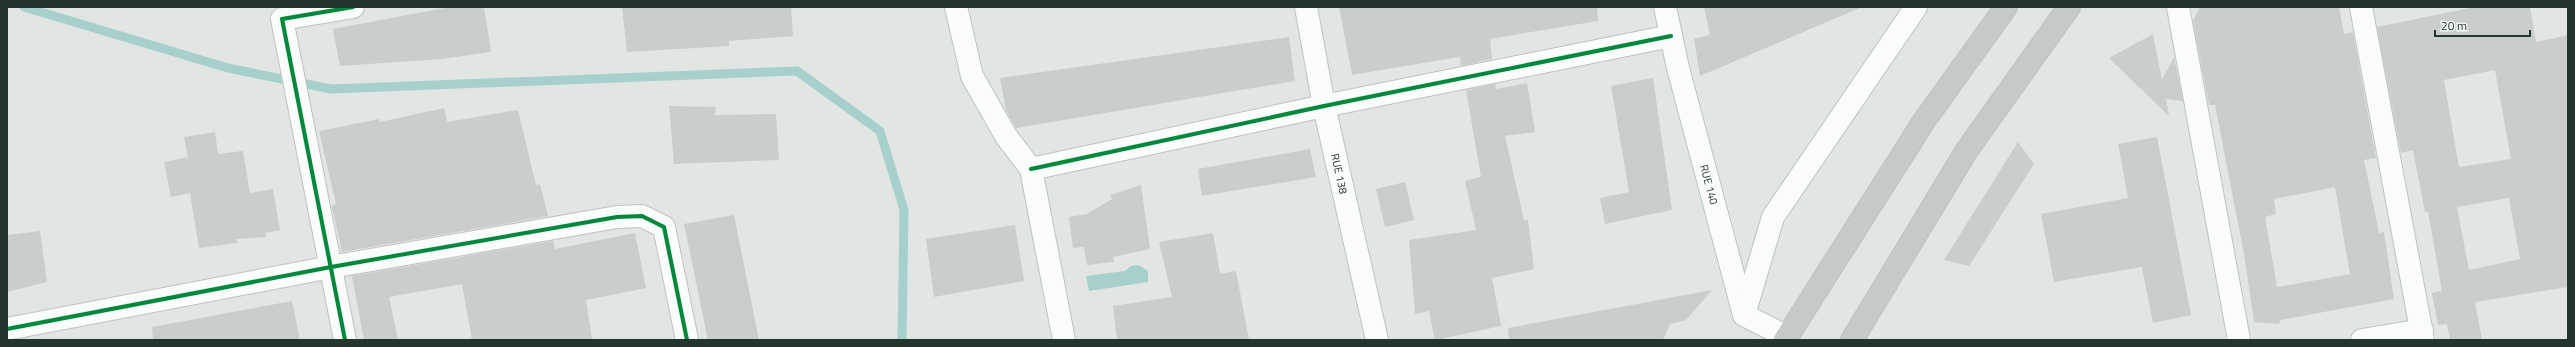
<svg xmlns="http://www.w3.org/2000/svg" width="2575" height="347" viewBox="0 0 2575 347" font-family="'Titillium Web',sans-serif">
	<rect width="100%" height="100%" fill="#e1e6e3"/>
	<!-- water -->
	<path fill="#a7d0cd" d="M 1138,265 L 1148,271 L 1148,282 L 1089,291 L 1086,276 L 1125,271 L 1131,266 Z"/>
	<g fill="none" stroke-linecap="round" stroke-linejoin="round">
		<!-- stream -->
		<path stroke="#a7d0cd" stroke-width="9" d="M 24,7 L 228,68 L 331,89 L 797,71 L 880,131 L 904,210 L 902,340"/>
	</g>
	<!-- building -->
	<g fill="#c9cdcb" fill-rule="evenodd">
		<path d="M 450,7 L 484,7 L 491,52 L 442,59 L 340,66 L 333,29 Z"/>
		<path d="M 622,7 L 791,7 L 793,36 L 729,41 L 729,46 L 627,52 Z"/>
		<path d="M 1339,7 L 1597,7 L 1598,21 L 1490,39 L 1492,59 L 1461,66 L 1460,57 L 1352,75 Z"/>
		<path d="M 1704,7 L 1862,7 L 1700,76 L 1694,39 L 1710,35 Z"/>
		<path d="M 2200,7 L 2339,7 L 2344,34 L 2353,32 L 2376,158 L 2364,160 L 2379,233 L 2384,232 L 2394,299 L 2280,320 L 2279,324 L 2254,322 L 2244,254 L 2215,105 L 2209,105 L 2193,21 ZM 2335,187 L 2350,274 L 2277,287 L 2265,217 L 2276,214 L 2274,199 Z"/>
		<path d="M 2475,7 L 2530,7 L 2536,42 L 2568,35 L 2568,287 L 2475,302 L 2482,340 L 2450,340 L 2447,324 L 2438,325 L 2432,293 L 2442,291 L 2428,212 L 2425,212 L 2413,150 L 2401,153 L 2377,27 ZM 2495,70 L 2511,159 L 2459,167 L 2444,80 ZM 2509,198 L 2520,259 L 2469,270 L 2457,207 Z"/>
		<path d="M 2153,34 L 2162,80 L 2174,57 L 2183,101 L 2166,99 L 2169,116 L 2109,58 Z"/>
		<path d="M 1289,37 L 1295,81 L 1016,128 L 1006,110 L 1000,78 Z"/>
		<path d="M 1653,78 L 1672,210 L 1605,224 L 1600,198 L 1629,192 L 1611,86 Z"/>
		<path d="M 1527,83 L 1535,132 L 1505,136 L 1524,220 L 1528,220 L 1534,269 L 1492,278 L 1501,326 L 1435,340 L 1429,311 L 1415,314 L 1409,240 L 1476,230 L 1465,181 L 1481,177 L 1466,90 L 1495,84 L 1496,89 Z"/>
		<path d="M 669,106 L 716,107 L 715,115 L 776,114 L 779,160 L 674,164 Z"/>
		<path d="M 444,108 L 447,122 L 518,110 L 536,185 L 540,184 L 548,216 L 342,252 L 332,206 L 336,204 L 319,131 L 379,119 L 380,122 Z"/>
		<path d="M 215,132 L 218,154 L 243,151 L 250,193 L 273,189 L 280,230 L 266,233 L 266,237 L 236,239 L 237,243 L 199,248 L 190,193 L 171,197 L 164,162 L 188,157 L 184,137 Z"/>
		<path d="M 2157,137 L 2191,315 L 2153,323 L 2142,267 L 2054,282 L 2041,214 L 2128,198 L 2118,144 Z"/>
		<path d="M 2018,142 L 2034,164 L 1969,266 L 1944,260 Z"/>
		<path d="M 1310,149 L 1316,177 L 1202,196 L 1198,169 Z"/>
		<path d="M 1405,182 L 1414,220 L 1385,227 L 1376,189 Z"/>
		<path d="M 1141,185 L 1150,249 L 1113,257 L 1114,262 L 1087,265 L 1084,247 L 1073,248 L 1069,217 L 1087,214 L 1112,199 L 1110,195 Z"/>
		<path d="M 734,215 L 759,340 L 708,340 L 684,224 Z"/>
		<path d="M 1015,225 L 1024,281 L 934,297 L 926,239 Z"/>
		<path d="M 40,231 L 47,282 L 7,292 L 7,235 Z"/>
		<path d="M 635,233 L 646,288 L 586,300 L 592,340 L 472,340 L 462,284 L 389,297 L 398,340 L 364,340 L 352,276 L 553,241 L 555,249 Z"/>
		<path d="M 1213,233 L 1220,274 L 1236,271 L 1249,340 L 1117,340 L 1113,306 L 1172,297 L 1159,242 Z"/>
		<path d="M 1712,290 L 1686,320 L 1670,324 L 1663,340 L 1509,340 L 1508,328 Z"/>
		<path d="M 292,301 L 300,340 L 153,340 L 152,327 Z"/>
	</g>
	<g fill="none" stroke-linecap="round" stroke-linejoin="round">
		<!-- minor casing -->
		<g stroke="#bec3c0" stroke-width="24">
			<g id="minor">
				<path d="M 956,7 L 972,76 L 1006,136 L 1031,169 L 1064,340"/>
				<path id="s1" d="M 1306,7 L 1324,106 L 1377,340"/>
				<path id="s2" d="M 1665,7 L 1678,68 L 1744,315 L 1787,337"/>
				<path d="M 2178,7 L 2239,340"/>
				<path d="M 2361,7 L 2423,340"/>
				<path d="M 1031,169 L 1324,106 L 1671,36"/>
				<path d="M 1744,315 L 1773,217 L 1916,7"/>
				<path d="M 7,329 L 331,267 L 617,217 L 642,216 L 664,227 L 687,340"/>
				<path d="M 345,340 L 282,19 L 353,7"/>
				<path d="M 2362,340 L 2422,330"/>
			</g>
		</g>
		<!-- trunk casing -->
		<g stroke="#bcc3bf" stroke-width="24">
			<g id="trunk">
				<path d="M 1785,340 L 1924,121 L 2006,7"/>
				<path d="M 1852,340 L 1967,150 L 2069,7"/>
			</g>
		</g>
		<!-- minor -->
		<use href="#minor" stroke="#fafbfb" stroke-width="22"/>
		<!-- trunk -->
		<use href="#trunk" stroke="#c4cac6" stroke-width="22"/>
		<!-- cycleway casing -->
		<g stroke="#eff6f1" stroke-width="6">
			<g id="cycleway">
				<path d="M 1031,169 L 1324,106 L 1671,36"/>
				<path d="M 7,329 L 331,267 L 617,217 L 642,216 L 664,227 L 687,340"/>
				<path d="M 345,340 L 282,19 L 353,7"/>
			</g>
		</g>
		<!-- cycleway -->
		<use href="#cycleway" stroke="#00873e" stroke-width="4"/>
	</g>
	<g text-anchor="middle" stroke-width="3" stroke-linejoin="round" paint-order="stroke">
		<!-- street labels -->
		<g font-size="11" fill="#22362d" stroke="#eff6f1">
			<text dy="4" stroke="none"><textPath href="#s1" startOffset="170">RUE 138</textPath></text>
			<text dy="4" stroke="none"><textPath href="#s2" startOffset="183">RUE 140</textPath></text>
		</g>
	</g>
	<!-- border -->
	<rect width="2575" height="347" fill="none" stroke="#22362d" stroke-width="16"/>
	<!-- scale -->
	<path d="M2435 30v6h95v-6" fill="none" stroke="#22362d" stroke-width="2"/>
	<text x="2441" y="30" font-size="12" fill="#22362d" stroke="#eff6f1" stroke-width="3" paint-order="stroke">20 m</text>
</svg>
